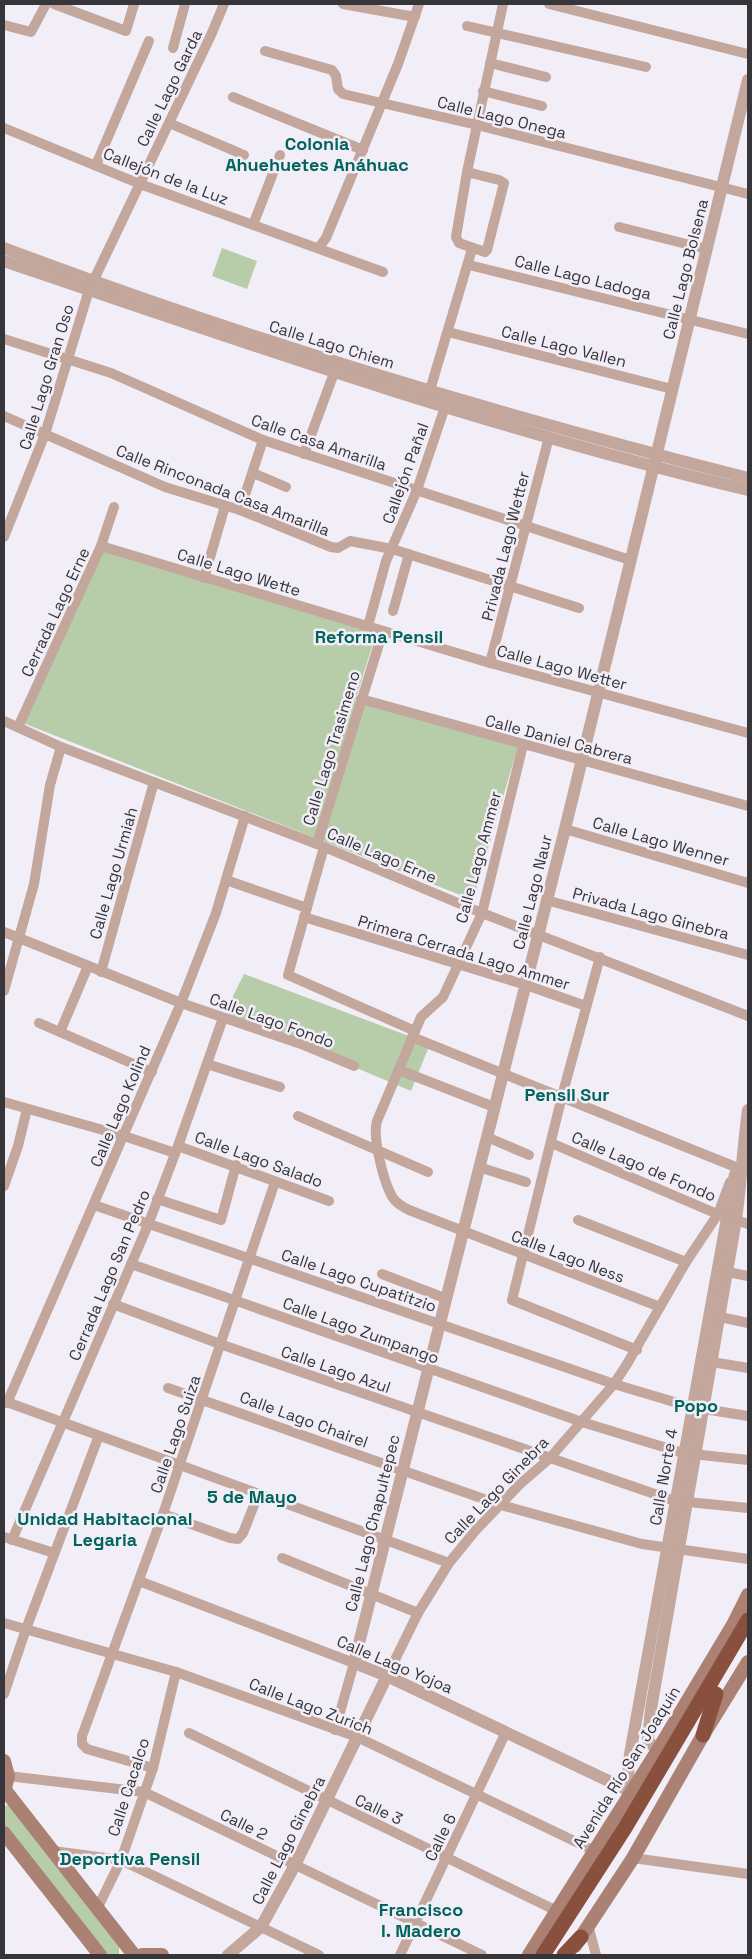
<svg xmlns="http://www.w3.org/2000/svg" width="752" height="1959" viewBox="0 0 752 1959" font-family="'Space Grotesk',sans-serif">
	<rect width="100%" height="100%" fill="#f2eef8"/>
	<!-- green -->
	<g fill="#b7cca8">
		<path d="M 222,248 L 257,261 L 247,289 L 212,276 Z"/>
		<path d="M 101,548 L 377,631 L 355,701 L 518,746 L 473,900 L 23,723 Z"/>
		<path d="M 244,974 L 430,1044 L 411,1091 L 229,1014 L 229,1004 Z"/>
		<path d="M 9,1804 L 119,1946 L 119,1955 L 102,1955 L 4,1824 L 4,1807 Z"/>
	</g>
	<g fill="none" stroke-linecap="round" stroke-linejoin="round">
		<!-- minor -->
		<g stroke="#c3a69c" stroke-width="10">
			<path d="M 54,4 L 126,31 L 134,4"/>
			<path d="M 343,4 L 415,17"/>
			<path d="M 549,4 L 748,54"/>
			<path d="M 4,25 L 31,32 L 46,4"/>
			<path d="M 467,26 L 646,67"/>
			<path d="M 173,48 L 185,4"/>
			<path d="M 265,51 L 332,70 L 336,76 L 338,89 L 343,94 L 477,125 L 748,194"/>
			<path d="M 490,63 L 546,77"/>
			<path d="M 483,91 L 542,106"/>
			<path d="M 233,97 L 363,150"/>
			<path d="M 169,123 L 244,155"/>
			<path d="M 4,128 L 140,184 L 383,272"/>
			<path d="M 96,165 L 149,41"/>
			<path d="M 467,172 L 499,180 L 504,183 L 487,250 L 485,252 L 459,243 L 456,237 L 467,172 L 503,4"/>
			<path d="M 253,225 L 280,155"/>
			<path d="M 619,227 L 706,249"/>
			<path d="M 319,247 L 326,238 L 398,64 L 419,4"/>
			<path d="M 469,265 L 748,334"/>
			<path d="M 448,332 L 672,389"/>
			<path d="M 4,339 L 111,373 L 263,440 L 630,560"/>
			<path d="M 430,390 L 472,249"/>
			<path d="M 4,416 L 165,487 L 240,510 L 331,547 L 338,548 L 350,541 L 392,549 L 579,608"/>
			<path d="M 304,454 L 334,373"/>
			<path d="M 253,473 L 286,487"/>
			<path d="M 240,510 L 263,440"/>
			<path d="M 4,537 L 45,434 L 89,290 L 211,35 L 224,4"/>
			<path d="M 101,546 L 490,663 L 748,733"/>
			<path d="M 204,578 L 225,506"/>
			<path d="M 393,611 L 409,554"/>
			<path d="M 368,626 L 386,561 L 417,490 L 445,407"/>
			<path d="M 490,663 L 549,437"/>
			<path d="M 361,699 L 748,806"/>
			<path d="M 4,721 L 61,747 L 317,844 L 482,913 L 748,1016"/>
			<path d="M 18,727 L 101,546 L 114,507"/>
			<path d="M 523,745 L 482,913 L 443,997 L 421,1017 L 377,1121 C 372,1137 384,1184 393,1198 C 397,1204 403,1207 409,1210 L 660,1307"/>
			<path d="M 565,829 L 748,883"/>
			<path d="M 317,844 L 383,631"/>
			<path d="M 324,847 L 288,975 L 415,1031"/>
			<path d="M 226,880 L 307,908"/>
			<path d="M 546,900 L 748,955"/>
			<path d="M 304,917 L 526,985 L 586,1006"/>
			<path d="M 4,932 L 181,1003 L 301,1044 L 354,1066"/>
			<path d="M 600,957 L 562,1096 L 512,1300 L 637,1350"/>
			<path d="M 101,972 L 154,782"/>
			<path d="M 4,991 L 34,884 L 50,785 L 61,747"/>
			<path d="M 39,1023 L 152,1072"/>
			<path d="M 60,1032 L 88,966"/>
			<path d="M 412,1037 L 748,1172"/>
			<path d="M 207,1064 L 280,1087"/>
			<path d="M 399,1070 L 494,1107"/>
			<path d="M 4,1102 L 124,1136 L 175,1153"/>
			<path d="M 298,1116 L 428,1172"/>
			<path d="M 487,1137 L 529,1155"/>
			<path d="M 551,1143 L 722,1216"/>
			<path d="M 178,1146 L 329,1201"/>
			<path d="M 479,1167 L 526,1182"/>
			<path d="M 4,1186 L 18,1146 L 27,1109"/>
			<path d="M 157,1199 L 221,1220 L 236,1165"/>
			<path d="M 94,1205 L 614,1384 L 691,1407 L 748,1416"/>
			<path d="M 578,1220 L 686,1262"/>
			<path d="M 736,1220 L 748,1224"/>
			<path d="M 131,1264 L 582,1422 L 683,1453 L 748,1460"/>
			<path d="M 727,1272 L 748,1276"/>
			<path d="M 382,1274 L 447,1299"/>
			<path d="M 113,1304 L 220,1344 L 675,1501"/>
			<path d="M 720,1317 L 748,1323"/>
			<path d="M 712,1362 L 748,1368"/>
			<path d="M 168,1388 L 501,1505 L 642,1544 L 748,1559"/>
			<path d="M 4,1401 L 449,1563"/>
			<path d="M 7,1403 L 181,1003 L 216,913 L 245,816"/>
			<path d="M 688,1502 L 748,1508"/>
			<path d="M 163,1514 L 230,1538 L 238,1539 L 243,1533 L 258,1495"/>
			<path d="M 4,1537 L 54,1553"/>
			<path d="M 12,1540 L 148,1225 L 178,1146 L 223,1018"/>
			<path d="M 282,1558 L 418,1613"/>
			<path d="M 139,1581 L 354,1663 L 335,1730"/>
			<path d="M 4,1623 L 176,1672 L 357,1737 L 595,1851"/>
			<path d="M 387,1676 L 418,1613 L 449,1563 L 475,1531 L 520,1484 L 549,1459 L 614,1384 L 627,1364 L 686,1262 L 718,1214 L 730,1182"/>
			<path d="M 4,1694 L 26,1629 L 98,1438"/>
			<path d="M 189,1733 L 557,1911"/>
			<path d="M 153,1768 L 87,1749 L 82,1744 L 82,1736 L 163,1514 L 275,1182"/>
			<path d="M 8,1776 L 144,1792 L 482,1955"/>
			<path d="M 53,1851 L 121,1860 L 319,1955"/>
			<path d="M 633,1858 L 748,1874"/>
			<path d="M 98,1907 L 121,1860 L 153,1768 L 176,1672"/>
			<path d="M 588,1925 L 596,1955"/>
			<path d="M 400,1955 L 506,1732"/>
		</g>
		<!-- tertiary -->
		<g stroke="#c3a69c" stroke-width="12">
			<path d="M 4,248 C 247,340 496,414 748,478"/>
			<path d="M 4,261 C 250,345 495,430 748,490"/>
			<path d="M 658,1750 L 649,1742 L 648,1738 L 651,1709 L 736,1220 C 741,1183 743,1147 748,1110"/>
			<path d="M 632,1792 L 387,1676 L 354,1663 L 565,829 L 748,80"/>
			<path d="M 632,1792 L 628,1776 L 630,1754 L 735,1174"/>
			<path d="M 228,1955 L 261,1927 L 295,1865 L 387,1676"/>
		</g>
		<!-- secondary -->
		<g stroke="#ab8173" stroke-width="14">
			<path d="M 4,1761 L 8,1776 L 4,1792"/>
			<path d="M 5,1790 L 134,1955"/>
			<path d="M 4,1833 L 100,1955"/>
			<path d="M 575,1946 L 633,1858 L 703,1735 L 748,1662"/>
			<path d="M 142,1955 L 162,1955"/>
			<path d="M 529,1955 L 658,1750 L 734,1623 L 748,1595"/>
		</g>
		<!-- motorway -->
		<g stroke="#89503d" stroke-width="15">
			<path d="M 703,1735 L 716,1694"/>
			<path d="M 543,1955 L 625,1828 L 748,1620"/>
			<path d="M 564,1955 L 581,1937"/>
		</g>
	</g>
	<g text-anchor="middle" stroke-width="5" stroke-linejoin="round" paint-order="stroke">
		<!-- street labels -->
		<g font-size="16" fill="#363539" stroke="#f2eef8">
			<text transform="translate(169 88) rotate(-64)" y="6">Calle Lago Garda</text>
			<text transform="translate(502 117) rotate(14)" y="6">Calle Lago Onega</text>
			<text transform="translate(166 176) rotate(21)" y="6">Callejón de la Luz</text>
			<text transform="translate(685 269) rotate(-76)" y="6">Calle Lago Bolsena</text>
			<text transform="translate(583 277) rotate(14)" y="6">Calle Lago Ladoga</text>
			<text transform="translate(332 344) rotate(17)" y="6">Calle Lago Chiem</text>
			<text transform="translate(564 346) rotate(14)" y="6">Calle Lago Vallen</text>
			<text transform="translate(46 377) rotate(-73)" y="6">Calle Lago Gran Oso</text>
			<text transform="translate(319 442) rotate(19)" y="6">Calle Casa Amarilla</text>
			<text transform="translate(405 473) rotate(-70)" y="6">Callejón Pañal</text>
			<text transform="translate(223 490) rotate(21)" y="6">Calle Rinconada Casa Amarilla</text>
			<text transform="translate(505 546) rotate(-76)" y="6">Privada Lago Wetter</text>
			<text transform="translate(239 572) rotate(17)" y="6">Calle Lago Wette</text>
			<text transform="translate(55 612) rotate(-65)" y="6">Cerrada Lago Erne</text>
			<text transform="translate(562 667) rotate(15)" y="6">Calle Lago Wetter</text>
			<text transform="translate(559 739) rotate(15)" y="6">Calle Daniel Cabrera</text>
			<text transform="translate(331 748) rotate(-73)" y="6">Calle Lago Trasimeno</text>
			<text transform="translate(661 841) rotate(16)" y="6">Calle Lago Wenner</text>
			<text transform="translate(382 855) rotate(23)" y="6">Calle Lago Erne</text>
			<text transform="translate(478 857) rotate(-75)" y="6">Calle Lago Ammer</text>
			<text transform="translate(113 873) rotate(-74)" y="6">Calle Lago Urmiah</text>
			<text transform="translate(532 892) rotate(-76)" y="6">Calle Lago Naur</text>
			<text transform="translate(651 913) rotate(15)" y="6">Privada Lago Ginebra</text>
			<text transform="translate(464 952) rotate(17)" y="6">Primera Cerrada Lago Ammer</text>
			<text transform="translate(272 1020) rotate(20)" y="6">Calle Lago Fondo</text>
			<text transform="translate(120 1106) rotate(-67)" y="6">Calle Lago Kolind</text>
			<text transform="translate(259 1159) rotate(20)" y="6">Calle Lago Salado</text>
			<text transform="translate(644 1166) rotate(23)" y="6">Calle Lago de Fondo</text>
			<text transform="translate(568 1256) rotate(21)" y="6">Calle Lago Ness</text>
			<text transform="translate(109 1275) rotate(-67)" y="6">Cerrada Lago San Pedro</text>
			<text transform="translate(359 1280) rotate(19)" y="6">Calle Lago Cupatitzio</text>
			<text transform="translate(361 1330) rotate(20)" y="6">Calle Lago Zumpango</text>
			<text transform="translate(336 1369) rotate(19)" y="6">Calle Lago Azul</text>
			<text transform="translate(304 1419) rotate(20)" y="6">Calle Lago Chairel</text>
			<text transform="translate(175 1434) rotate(-71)" y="6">Calle Lago Suiza</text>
			<text transform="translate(663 1477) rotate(-80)" y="6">Calle Norte 4</text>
			<text transform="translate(496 1490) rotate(-46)" y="6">Calle Lago Ginebra</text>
			<text transform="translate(372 1523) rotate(-76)" y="6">Calle Lago Chapultepec</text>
			<text transform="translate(395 1664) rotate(23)" y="6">Calle Lago Yojoa</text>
			<text transform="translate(311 1706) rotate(21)" y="6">Calle Lago Zurich</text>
			<text transform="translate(626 1767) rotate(-58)" y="6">Avenida Río San Joaquín</text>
			<text transform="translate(128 1787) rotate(-72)" y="6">Calle Cacalco</text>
			<text transform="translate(379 1809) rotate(25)" y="6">Calle 3</text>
			<text transform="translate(244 1824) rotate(26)" y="6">Calle 2</text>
			<text transform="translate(440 1837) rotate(-64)" y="6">Calle 6</text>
			<text transform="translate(288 1840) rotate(-63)" y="6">Calle Lago Ginebra</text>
		</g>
		<!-- neighbourhood labels -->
		<g font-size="18" font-weight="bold" fill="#01655c" stroke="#f2eef8">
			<text x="317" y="150">Colonia<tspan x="317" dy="21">Ahuehuetes Anáhuac</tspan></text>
			<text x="379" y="643">Reforma Pensil</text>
			<text x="567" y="1101">Pensil Sur</text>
			<text x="696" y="1412">Popo</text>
			<text x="252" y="1503">5 de Mayo</text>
			<text x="105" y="1525">Unidad Habitacional<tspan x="105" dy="21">Legaria</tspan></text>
			<text x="130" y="1865">Deportiva Pensil</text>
			<text x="421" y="1916">Francisco<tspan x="421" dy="21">I. Madero</tspan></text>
		</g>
	</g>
	<!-- border -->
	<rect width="752" height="1959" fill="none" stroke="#363539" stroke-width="10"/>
</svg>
